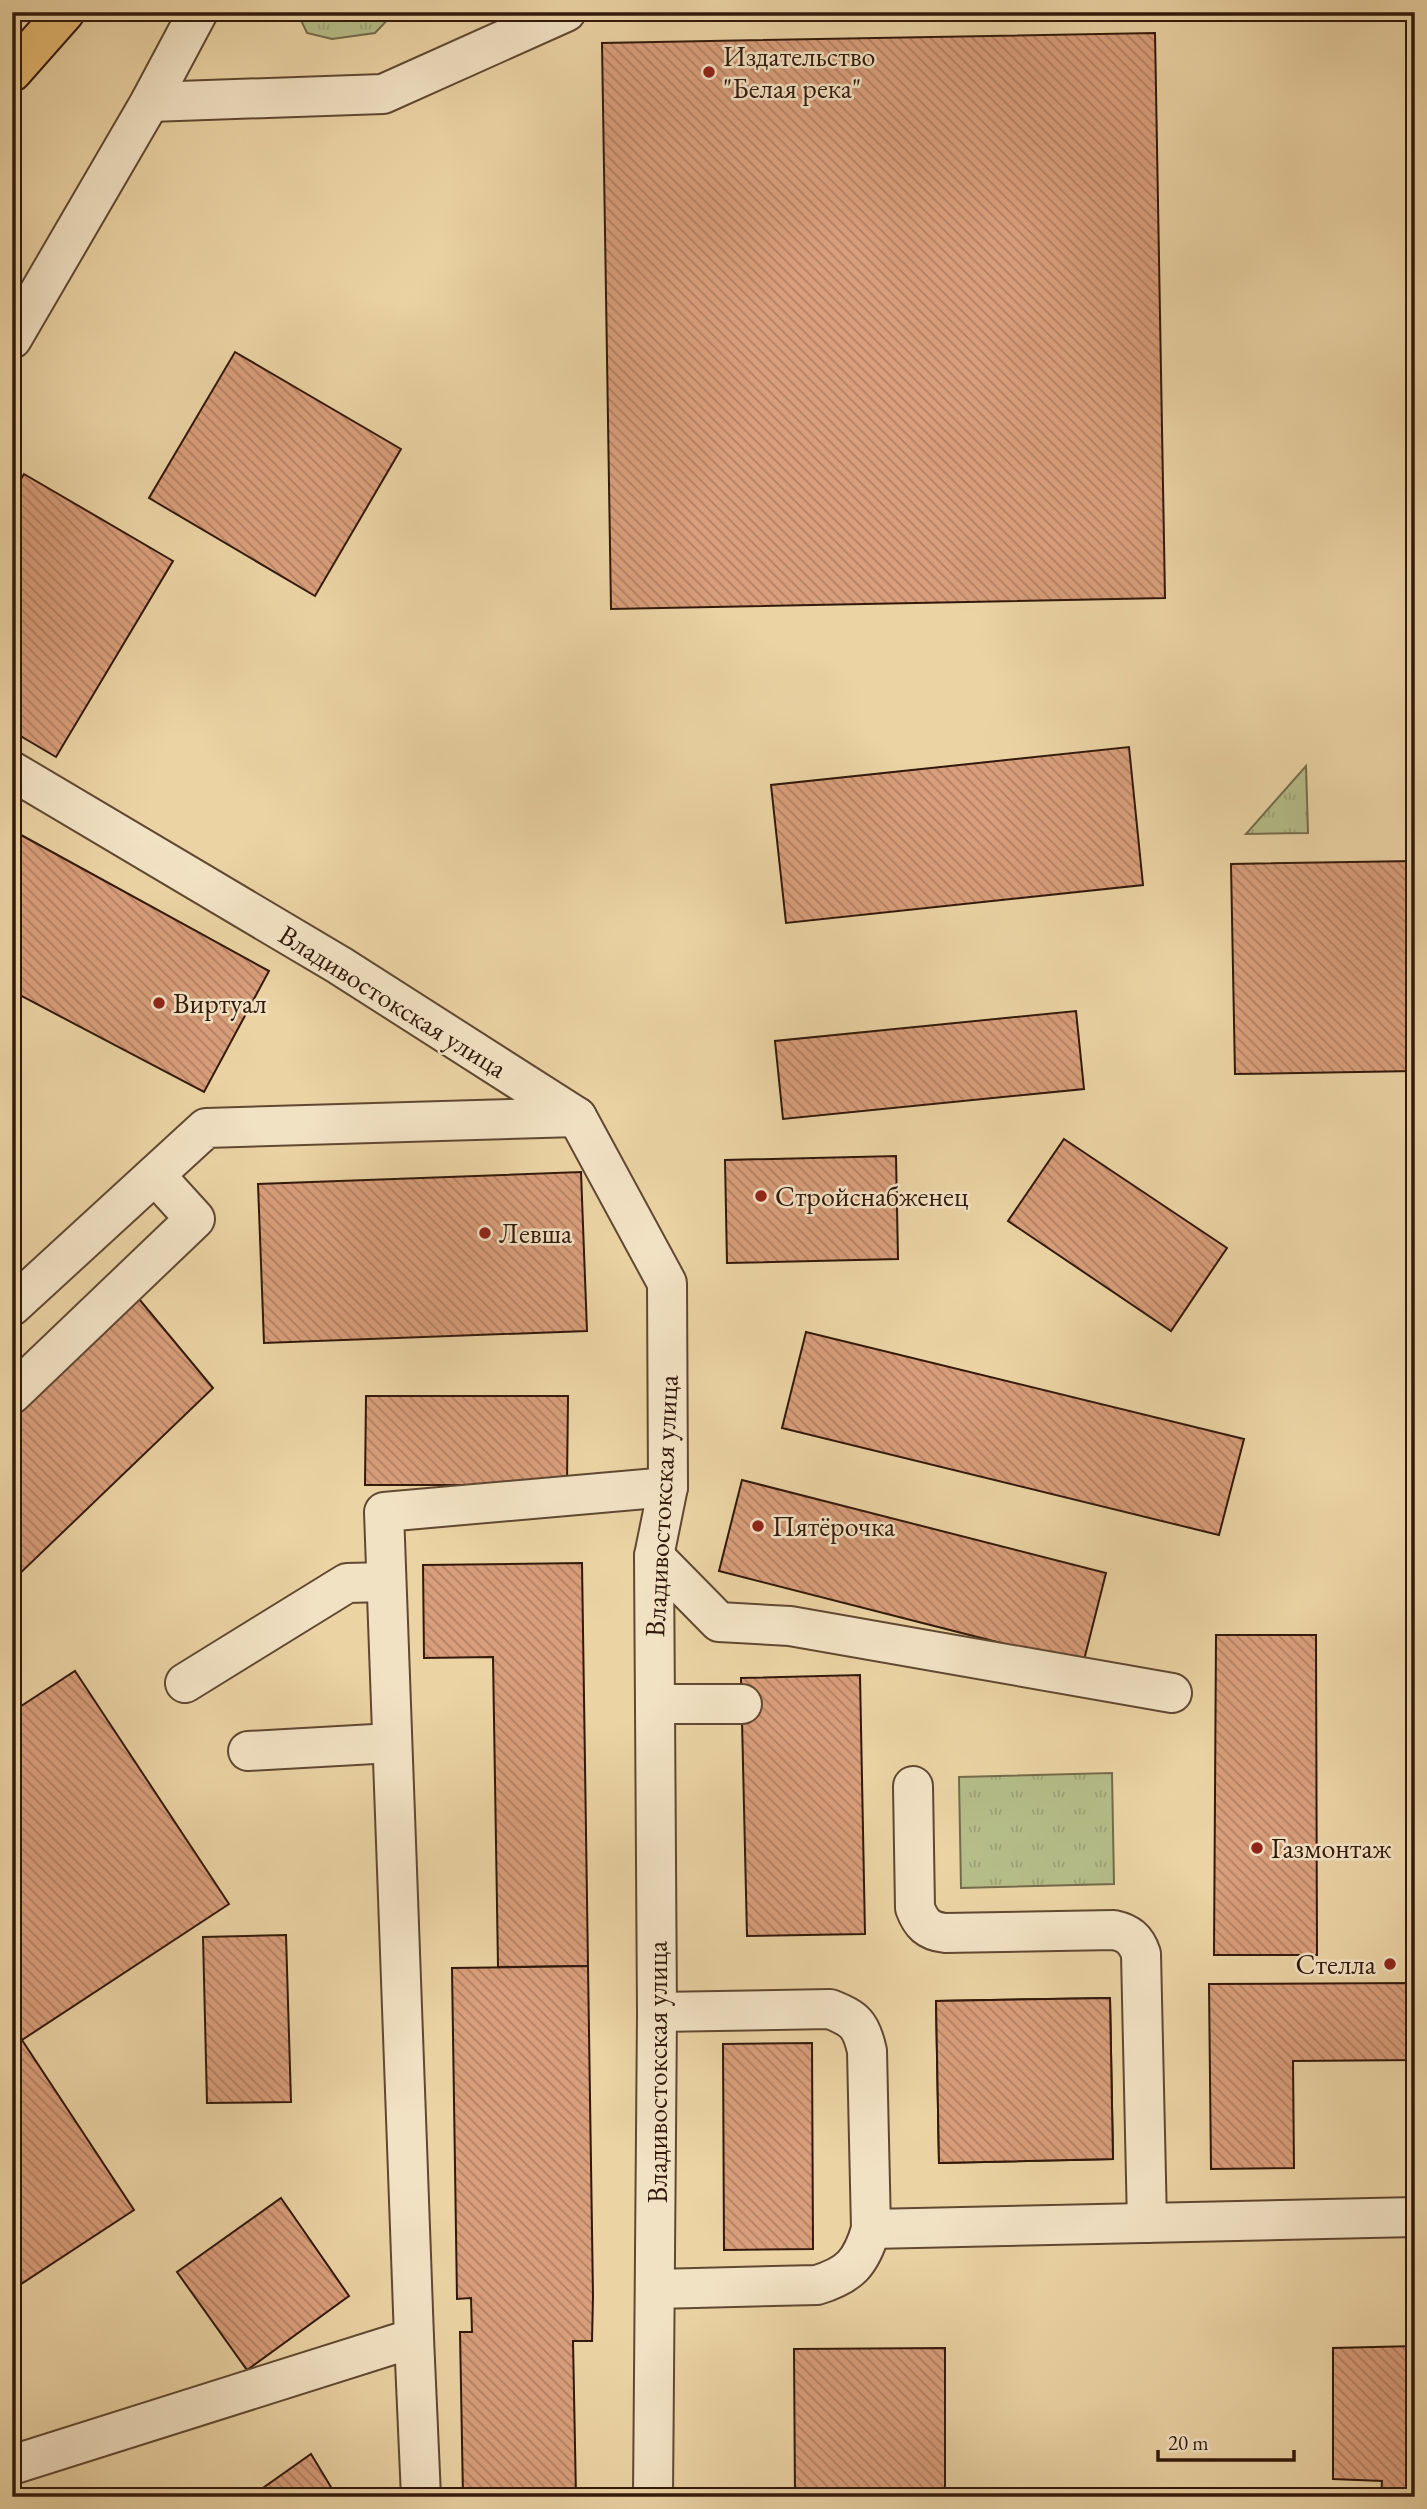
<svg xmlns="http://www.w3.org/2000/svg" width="1427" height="2509" viewBox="0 0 1427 2509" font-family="'EB Garamond',serif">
	<defs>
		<pattern id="grass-tufts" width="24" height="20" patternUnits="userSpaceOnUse" patternTransform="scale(1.75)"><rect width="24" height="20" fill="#b5bd88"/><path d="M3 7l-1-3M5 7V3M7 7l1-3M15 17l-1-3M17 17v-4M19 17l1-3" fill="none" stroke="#9ca274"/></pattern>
		<pattern id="building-back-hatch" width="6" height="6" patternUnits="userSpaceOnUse" patternTransform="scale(1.75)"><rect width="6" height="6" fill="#d99e7b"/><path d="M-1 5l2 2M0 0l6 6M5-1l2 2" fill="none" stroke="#b18063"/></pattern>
	</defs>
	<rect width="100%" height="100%" fill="#ebd3a4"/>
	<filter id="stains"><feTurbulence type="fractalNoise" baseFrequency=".00286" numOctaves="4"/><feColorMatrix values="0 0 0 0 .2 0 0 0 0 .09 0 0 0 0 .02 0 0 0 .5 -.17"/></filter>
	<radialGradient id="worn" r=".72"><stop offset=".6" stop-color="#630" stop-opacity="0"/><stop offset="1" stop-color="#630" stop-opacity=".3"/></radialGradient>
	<!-- grass -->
	<g fill="url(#grass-tufts)" stroke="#746b4a" stroke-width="2">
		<path d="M 297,12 L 391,12 L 392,15 L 375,33 L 332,39 L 307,33 Z"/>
		<path d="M 1306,766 L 1308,833 L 1246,834 Z"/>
		<path d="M 1112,1773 L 1114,1884 L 961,1888 L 959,1777 Z"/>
	</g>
	<!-- building -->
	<g fill="url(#building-back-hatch)" stroke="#32190b" stroke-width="2">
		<path d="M 1155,33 L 1165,598 L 611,609 L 602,43 Z"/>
		<path d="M 235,352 L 401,449 L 315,596 L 149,498 Z"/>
		<path d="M 24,474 L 173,561 L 56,757 L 12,731 L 12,494 Z"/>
		<path d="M 1129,747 L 1143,885 L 786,923 L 771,785 Z"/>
		<path d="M 12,830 L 269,971 L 204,1092 L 12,991 Z"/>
		<path d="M 1415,861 L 1415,1071 L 1235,1074 L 1231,864 Z"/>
		<path d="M 1076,1011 L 1084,1089 L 783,1119 L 775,1041 Z"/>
		<path d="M 1064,1139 L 1227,1248 L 1171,1331 L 1008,1221 Z"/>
		<path d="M 896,1156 L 898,1259 L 727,1263 L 725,1160 Z"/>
		<path d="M 581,1172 L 587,1331 L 264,1343 L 258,1184 Z"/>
		<path d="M 134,1293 L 213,1388 L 12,1581 L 12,1410 Z"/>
		<path d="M 806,1332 L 1244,1439 L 1219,1535 L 782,1428 Z"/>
		<path d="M 366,1396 L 568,1396 L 567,1485 L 365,1485 Z"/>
		<path d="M 742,1480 L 1106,1573 L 1083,1664 L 719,1571 Z"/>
		<path d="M 582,1563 L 588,1966 L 498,1967 L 493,1657 L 424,1658 L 423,1565 Z"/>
		<path d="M 1216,1635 L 1316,1635 L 1317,1955 L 1214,1955 Z"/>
		<path d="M 75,1671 L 229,1904 L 22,2040 L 134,2210 L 12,2290 L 12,1712 Z"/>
		<path d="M 860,1675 L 865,1934 L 747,1936 L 741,1678 Z"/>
		<path d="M 286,1935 L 291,2102 L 207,2103 L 203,1937 Z"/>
		<path d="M 588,1966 L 593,2296 L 592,2341 L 573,2341 L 576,2497 L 463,2497 L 460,2332 L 472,2332 L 471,2298 L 457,2299 L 452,1968 Z"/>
		<path d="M 1415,1983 L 1415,2060 L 1293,2061 L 1294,2168 L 1211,2169 L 1209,1984 Z"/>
		<path d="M 1110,1998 L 1113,2159 L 939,2163 L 936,2001 Z"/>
		<path d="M 1110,1998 L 1113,2159 L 939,2163 L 936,2001 Z"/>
		<path d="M 812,2043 L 813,2249 L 724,2250 L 723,2044 Z"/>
		<path d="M 281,2198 L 349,2296 L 247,2370 L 177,2272 Z"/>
		<path d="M 1415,2346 L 1415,2497 L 1381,2497 L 1382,2481 L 1333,2479 L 1333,2348 Z"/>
		<path d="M 945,2348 L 945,2497 L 795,2497 L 794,2349 Z"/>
		<path d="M 311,2454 L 337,2497 L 250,2497 Z"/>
	</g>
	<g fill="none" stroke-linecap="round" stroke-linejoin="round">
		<!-- minor casing -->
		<g stroke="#604831" stroke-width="42">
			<g id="minor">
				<path d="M 150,102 L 383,94 L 566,12"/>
				<path d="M 12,339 L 150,102 L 198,12"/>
				<path d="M 12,771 L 339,965 L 577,1117 L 667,1283 L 668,1487 L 654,1556 L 657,2012 L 653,2497"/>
				<path d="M 12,1306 L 206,1128 L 577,1117"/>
				<path d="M 12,1394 L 195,1219 L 155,1175"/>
				<path d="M 654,1556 L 719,1622 L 790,1626 L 1172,1693"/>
				<path d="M 185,1683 L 347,1583 L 386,1582"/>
				<path d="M 655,1704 L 742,1704"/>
				<path d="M 248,1751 L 392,1743"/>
				<path d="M 913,1786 L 915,1908 C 921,1924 928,1931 945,1933 L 1114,1930 C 1128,1933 1136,1939 1141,1954 L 1147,2223"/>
				<path d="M 657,2012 L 830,2009 C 855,2019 861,2024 867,2051 L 871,2229 L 1415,2217"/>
				<path d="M 656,2289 L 817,2285 C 850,2275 861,2263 871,2229"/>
				<path d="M 414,2338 L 421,2497"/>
				<path d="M 12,2465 L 414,2338 L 384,1512 L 668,1487"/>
			</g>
		</g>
		<!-- major casing -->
		<g stroke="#32190b" stroke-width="42">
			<path id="major" d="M 12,72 L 65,12"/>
		</g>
		<!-- minor -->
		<use href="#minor" stroke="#f2e2c4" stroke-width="38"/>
		<!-- major -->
		<use href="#major" stroke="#e6ba72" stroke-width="38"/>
	</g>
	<!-- markers -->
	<g fill="#8f2418" stroke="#f2e2c4" stroke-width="2.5">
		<circle cx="709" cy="72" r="7"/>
		<circle cx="159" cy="1003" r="7"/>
		<circle cx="761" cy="1196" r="7"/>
		<circle cx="485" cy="1233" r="7"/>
		<circle cx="758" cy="1526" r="7"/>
		<circle cx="1257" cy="1848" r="7"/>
		<circle cx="1390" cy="1964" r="7"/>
	</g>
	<g text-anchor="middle" stroke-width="5" stroke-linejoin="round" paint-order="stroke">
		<!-- poi labels -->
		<g font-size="28" fill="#32190b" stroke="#f2e2c4" text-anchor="start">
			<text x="723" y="66">Издательство<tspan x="723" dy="32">"Белая река"</tspan></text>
			<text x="173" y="1013">Виртуал</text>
			<text x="775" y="1206">Стройснабженец</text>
			<text x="499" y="1243">Левша</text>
			<text x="772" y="1536">Пятёрочка</text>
			<text x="1271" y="1858">Газмонтаж</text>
			<text x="1376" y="1974" text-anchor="end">Стелла</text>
		</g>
		<!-- street labels -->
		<g font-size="28" fill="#32190b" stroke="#f2e2c4">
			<text transform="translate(393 1001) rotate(32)" y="10">Владивостокская улица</text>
			<text transform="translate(661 1506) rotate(-87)" y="10">Владивостокская улица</text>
			<text transform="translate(657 2072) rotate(-90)" y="10">Владивостокская улица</text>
		</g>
	</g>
	<!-- margin -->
	<rect width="1427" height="2509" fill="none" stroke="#ebd3a4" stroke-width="42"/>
	<rect x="14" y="14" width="1399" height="2481" fill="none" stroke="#32190b" stroke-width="3.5"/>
	<rect x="21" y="21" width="1385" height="2467" fill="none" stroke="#32190b" stroke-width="2"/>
	<!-- scale -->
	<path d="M1158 2450v10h136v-10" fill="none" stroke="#32190b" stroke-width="3.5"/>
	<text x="1168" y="2450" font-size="21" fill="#32190b" stroke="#f2e2c4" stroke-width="5" paint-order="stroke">20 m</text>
	<rect width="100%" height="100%" filter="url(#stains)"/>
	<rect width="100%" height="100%" fill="url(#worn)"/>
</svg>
